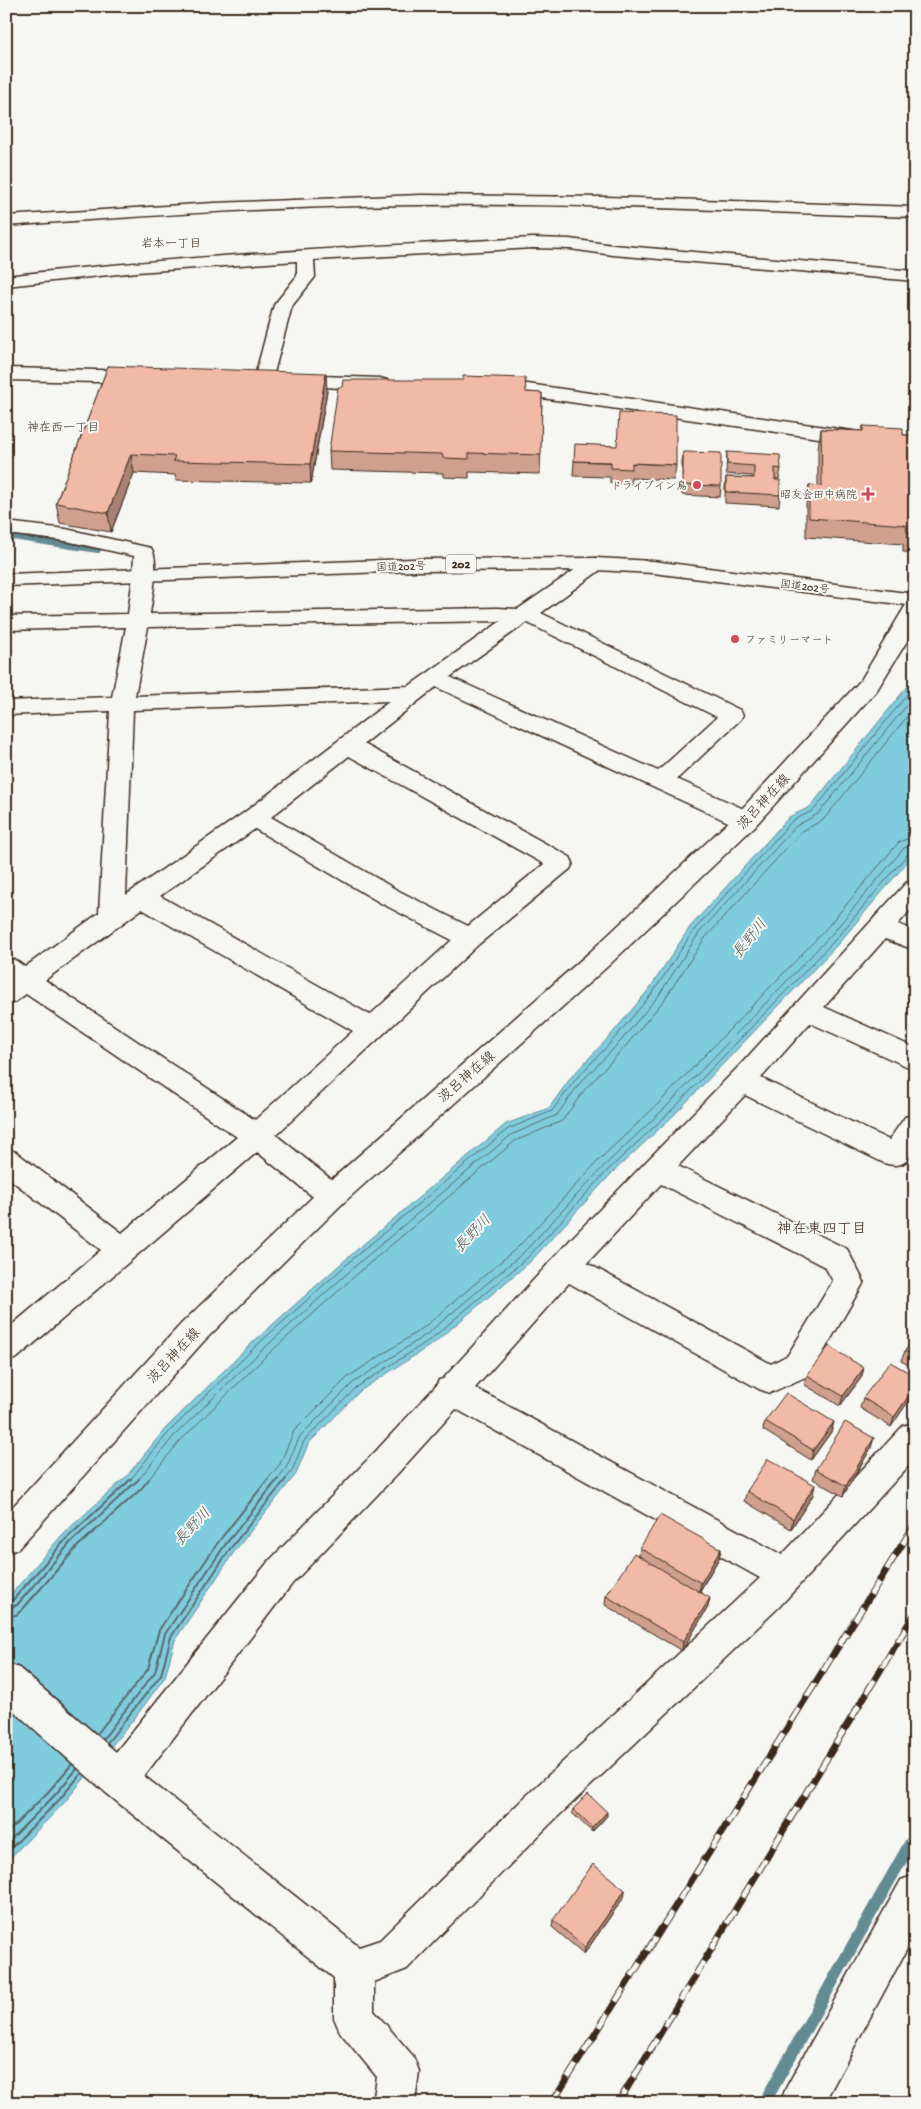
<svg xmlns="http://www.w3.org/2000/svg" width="921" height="2109" viewBox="0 0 921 2109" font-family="'Gochi Hand','Klee One',sans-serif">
	<rect width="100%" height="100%" fill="#f6f6f2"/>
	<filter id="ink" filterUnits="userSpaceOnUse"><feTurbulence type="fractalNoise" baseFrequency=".02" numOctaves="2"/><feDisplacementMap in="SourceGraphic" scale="10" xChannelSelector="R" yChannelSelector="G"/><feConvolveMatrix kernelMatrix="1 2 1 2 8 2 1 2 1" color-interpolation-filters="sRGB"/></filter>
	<g filter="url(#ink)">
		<!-- water -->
		<path fill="#80ccdf" stroke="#648b92" d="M 915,677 L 915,853 L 838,944 L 675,1114 L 612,1173 L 531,1261 L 434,1343 L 360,1391 L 308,1444 L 296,1474 L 234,1552 L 175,1640 L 165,1677 L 134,1719 L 63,1804 L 6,1862 L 6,1600 L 63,1534 L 127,1476 L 165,1429 L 253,1342 L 353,1253 L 506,1124 L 549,1108 L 572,1076 L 610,1036 L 650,988 L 690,927 L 789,817 L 810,807 Z"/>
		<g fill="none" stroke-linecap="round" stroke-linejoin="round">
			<!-- shore-far1 -->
			<g stroke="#576b6b" stroke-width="1">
				<path d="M 130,1480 L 169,1432 L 256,1346 L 356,1256 L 508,1129 L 552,1111 L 576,1079 L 614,1039 L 654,991 L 694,930 L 792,821 L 814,810 L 915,685"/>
				<path d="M 138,1480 L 174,1436 L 261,1351 L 361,1261 L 511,1135 L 557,1115 L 580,1083 L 619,1043 L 659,995 L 699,933 L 796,826 L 818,814 L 915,695"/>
				<path d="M 148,1480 L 180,1441 L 266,1356 L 365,1267 L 515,1141 L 562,1121 L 586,1088 L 624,1048 L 664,1000 L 705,938 L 801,832 L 824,819 L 915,707"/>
				<path d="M 267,1480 L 280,1464 L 294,1431 L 348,1377 L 423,1328 L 518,1247 L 599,1160 L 661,1101 L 824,931 L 899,842 L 915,836"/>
				<path d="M 277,1480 L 286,1468 L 300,1436 L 353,1383 L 427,1334 L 523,1253 L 604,1166 L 667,1106 L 830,936 L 904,848 L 915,844"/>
				<path d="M 285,1480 L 292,1471 L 304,1441 L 357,1387 L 431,1339 L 528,1257 L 608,1170 L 671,1111 L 834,941 L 907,855 L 915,850"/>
			</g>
			<!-- shore -->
			<g stroke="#576b6b" stroke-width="2">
				<path d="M 6,1602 L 12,1601 L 67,1538 L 131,1479"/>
				<path d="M 6,1609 L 17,1605 L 71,1542 L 139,1479"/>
				<path d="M 6,1616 L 16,1615 L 22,1610 L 77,1547 L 141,1489 L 149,1479"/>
				<path d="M 97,1734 L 148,1669 L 159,1630 L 219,1541 L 268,1479"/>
				<path d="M 103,1739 L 155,1672 L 165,1634 L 225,1545 L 278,1479"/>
				<path d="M 107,1743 L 161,1675 L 171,1637 L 230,1549 L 286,1479"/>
				<path d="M 6,1834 L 49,1791 L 72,1764"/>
				<path d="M 6,1844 L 54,1796 L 77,1769"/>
				<path d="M 6,1853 L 59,1800 L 82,1773"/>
			</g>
			<!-- stream-far1 -->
			<path stroke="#648b92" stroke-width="6" d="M 6,536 L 98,550"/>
			<!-- stream -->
			<path stroke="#648b92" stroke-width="12" d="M 764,2103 L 915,1835"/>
			<!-- minor casing -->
			<g stroke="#3b2a1e" stroke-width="3">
				<g id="minor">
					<path d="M 421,195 L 606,197 L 915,207 L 915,217 C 750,212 586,203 421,205 C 283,206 144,216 6,226 L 6,216 L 214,203 Z"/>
					<path d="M 533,238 L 570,239 L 613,245 L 915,271 L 915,281 L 613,255 L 570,249 L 533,248 L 314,260 L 315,277 L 292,306 L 272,380 L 270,384 L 263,386 L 256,384 L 254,380 L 274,305 L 297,276 L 297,261 L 137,272 L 6,286 L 6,276 C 181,256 357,247 533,238 Z"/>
					<path d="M 6,368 L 143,371 L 150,373 L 152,377 L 150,381 L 143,383 L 6,380 Z"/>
					<path d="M 291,375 L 380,378 L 387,380 L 389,384 L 387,388 L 380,390 L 284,385 L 282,381 L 284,377 Z"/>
					<path d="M 488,381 L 514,382 L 915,440 L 915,452 L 514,394 L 481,391 L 479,387 L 481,383 Z"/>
					<path d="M 6,522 L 66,529 L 151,548 C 160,560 152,598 150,614 L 498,608 L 518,609 L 589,560 L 596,558 L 603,560 L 606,564 L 603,568 L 541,613 L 740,710 L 743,715 L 740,720 L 677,779 L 755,814 L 758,820 L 755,826 L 746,828 L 737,826 L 436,687 L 364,744 L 570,857 L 573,863 L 570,869 L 479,944 L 276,1135 L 342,1188 L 347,1196 L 342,1204 L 332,1208 L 322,1204 L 257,1152 L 17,1358 L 6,1362 L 6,1330 L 101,1250 L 6,1176 L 6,1149 L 16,1152 L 122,1233 L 237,1137 L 26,994 L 15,1002 L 6,1005 L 6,958 L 15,960 L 25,967 L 99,913 L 110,711 L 6,715 L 6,701 L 112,697 L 126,627 L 6,630 L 6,616 L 128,614 L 133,576 L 134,556 L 66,541 L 6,534 ZM 501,621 L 409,686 L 135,696 L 148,627 ZM 526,623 L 528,623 L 717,717 L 658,771 L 450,677 ZM 390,701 L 245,812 L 126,895 L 133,710 ZM 349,756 L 544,864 L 468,926 L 397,890 L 271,817 ZM 255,829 L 379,902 L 452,940 L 370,1015 L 160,896 ZM 142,909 L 353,1031 L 255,1120 L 45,980 Z"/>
					<path d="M 915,880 L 915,905 L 898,924 L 915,931 L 915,950 L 885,939 L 824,1007 L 915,1048 L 915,1070 L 810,1023 L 761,1078 L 889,1140 L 905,1117 L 915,1114 C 915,1136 918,1174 884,1163 L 745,1095 L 678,1166 L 847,1249 L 864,1282 L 810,1375 L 770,1393 L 759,1389 L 569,1283 L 475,1388 L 782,1555 L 903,1426 L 915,1422 L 915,1459 L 779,1607 L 549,1825 L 407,1969 L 374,1982 L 374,2011 L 413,2056 L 419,2071 L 415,2103 L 373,2103 L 377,2077 L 340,2032 L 334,2018 L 334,1978 L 105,1792 L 6,1704 L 6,1663 L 19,1668 L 116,1752 L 268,1562 L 375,1452 L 436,1386 L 439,1380 L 443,1379 L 571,1239 L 742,1063 L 906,883 ZM 661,1184 L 825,1267 L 833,1281 L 788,1355 L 771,1364 L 587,1263 ZM 456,1409 L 760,1578 L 523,1799 L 380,1940 L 359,1947 L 144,1776 L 292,1584 L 399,1472 Z"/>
					<path d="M 915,1875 L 915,1934 L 824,2103 L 780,2103 L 786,2088 L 901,1880 Z"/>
				</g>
			</g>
			<!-- major casing -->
			<g stroke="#3b2a1e" stroke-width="3">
				<path id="major" d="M 915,602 L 915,628 L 877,690 L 755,826 L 608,966 L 342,1204 L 204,1341 L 18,1549 L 6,1553 L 6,1514 L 182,1323 L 322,1188 L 590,952 L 737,814 L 861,680 L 904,608 L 907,603 Z"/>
			</g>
			<!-- highway casing -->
			<g stroke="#3b2a1e" stroke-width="3">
				<path id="highway" d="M 596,558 L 653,561 L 915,594 L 915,606 L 653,573 L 596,570 L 413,571 L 6,586 L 6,574 L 413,559 Z"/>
			</g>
			<!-- minor -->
			<use href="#minor" fill="#f6f6f2" fill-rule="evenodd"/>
			<!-- major -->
			<use href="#major" fill="#f6f6f2" fill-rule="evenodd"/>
			<!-- highway -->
			<use href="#highway" fill="#f6f6f2" fill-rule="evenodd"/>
			<!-- rail casing -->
			<g stroke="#3b2a1e" stroke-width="7">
				<g id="rail">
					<path d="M 552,2103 L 915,1524"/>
					<path d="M 618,2103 L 915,1613"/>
				</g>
			</g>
			<!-- rail -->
			<use href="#rail" stroke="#f6f6f2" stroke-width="5" stroke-dasharray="15" stroke-linecap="butt"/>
		</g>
		<!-- wall -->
		<g fill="#cfa08f" stroke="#3b2a1e">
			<path d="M 108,366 L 327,391 L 311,483 L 176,480 L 175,475 L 134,473 L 111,532 L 60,523 L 56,503 Z"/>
			<path d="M 526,392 L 542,393 L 540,474 L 469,472 L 469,478 L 443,477 L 443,473 L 330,470 L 329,451 Z"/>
			<path d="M 863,426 L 903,435 L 915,435 L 915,553 L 903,552 L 903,544 L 806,537 L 806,505 L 809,485 L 818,486 L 818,448 L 821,429 L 862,431 Z"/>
			<path d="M 683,452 L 721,486 L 720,497 L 682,495 L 682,462 Z"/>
			<path d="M 727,452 L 781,469 L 779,479 L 775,479 L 780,495 L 779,506 L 725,503 L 725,487 L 726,477 L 752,478 L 752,476 L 726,474 Z"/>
			<path d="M 574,461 L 676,465 L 674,480 L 631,478 L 631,484 L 610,483 L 610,477 L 573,476 Z"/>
			<path d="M 915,1337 L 915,1369 L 901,1361 L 905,1351 Z"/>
			<path d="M 864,1368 L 861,1378 L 840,1406 L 805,1385 L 807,1375 Z"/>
			<path d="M 915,1376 L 891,1427 L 860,1408 L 863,1398 Z"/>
			<path d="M 765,1421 L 834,1422 L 831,1432 L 811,1460 L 763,1430 Z"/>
			<path d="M 871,1448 L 843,1496 L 813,1479 L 816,1469 Z"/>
			<path d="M 747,1491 L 813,1495 L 791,1529 L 744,1501 Z"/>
			<path d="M 640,1548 L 721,1549 L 719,1558 L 700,1591 L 708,1607 L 682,1651 L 605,1605 L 606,1596 L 639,1556 Z"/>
			<path d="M 573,1809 L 607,1816 L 592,1832 L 572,1813 Z"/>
			<path d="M 625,1890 L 624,1897 L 584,1954 L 552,1927 L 553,1920 Z"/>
		</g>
		<!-- shaded-wall -->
		<g fill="#a98274" stroke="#3b2a1e">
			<path d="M 326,373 L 327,391 L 311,483 L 310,464 Z"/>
			<path d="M 131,454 L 134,473 L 111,532 L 108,513 Z"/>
			<path d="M 864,1368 L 861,1378 L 840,1406 L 843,1396 Z"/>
			<path d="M 915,1387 L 915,1392 L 891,1427 L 894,1417 Z"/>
			<path d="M 834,1422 L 831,1432 L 811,1460 L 813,1450 Z"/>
			<path d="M 874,1438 L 871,1448 L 843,1496 L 846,1486 Z"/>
			<path d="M 815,1485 L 813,1495 L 791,1529 L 793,1519 Z"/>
			<path d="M 721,1549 L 719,1558 L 699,1592 L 701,1583 Z"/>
			<path d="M 710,1598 L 708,1607 L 682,1651 L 683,1642 Z"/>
			<path d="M 607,1812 L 607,1816 L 592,1832 L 592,1828 Z"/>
			<path d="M 625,1890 L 624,1897 L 584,1954 L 585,1947 Z"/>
		</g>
		<!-- building -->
		<g fill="#f1baa6" stroke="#3b2a1e">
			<path d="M 108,366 L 326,373 L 310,464 L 173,461 L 175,456 L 131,454 L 108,513 L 56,503 Z"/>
			<path d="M 463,376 L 525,378 L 526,392 L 542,393 L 541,455 L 469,453 L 469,459 L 443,458 L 442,454 L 329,451 L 338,387 L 342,387 L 343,380 L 463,380 Z"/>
			<path d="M 619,413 L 676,415 L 676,465 L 632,463 L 632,469 L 611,468 L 611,462 L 574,461 L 575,444 L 617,446 Z"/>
			<path d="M 863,426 L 903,428 L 903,435 L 915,435 L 915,533 L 907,532 L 906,525 L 809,518 L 809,485 L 822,486 L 821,429 L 863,431 Z"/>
			<path d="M 683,452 L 721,453 L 721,486 L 683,485 Z"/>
			<path d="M 727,452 L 780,455 L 781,469 L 775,468 L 775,480 L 780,480 L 780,495 L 726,492 L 726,477 L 754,478 L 754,466 L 727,464 Z"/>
			<path d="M 915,1337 L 915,1357 L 905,1351 Z"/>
			<path d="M 829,1346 L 864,1368 L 843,1396 L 807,1375 Z"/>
			<path d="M 890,1362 L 915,1376 L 915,1387 L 894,1417 L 863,1398 Z"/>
			<path d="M 786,1393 L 834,1422 L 813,1450 L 765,1421 Z"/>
			<path d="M 845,1422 L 874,1438 L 846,1486 L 816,1469 Z"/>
			<path d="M 768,1459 L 815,1485 L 793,1519 L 747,1491 Z"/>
			<path d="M 660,1515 L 721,1549 L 701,1583 L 640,1548 Z"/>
			<path d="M 634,1553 L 710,1598 L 683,1642 L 606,1596 Z"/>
			<path d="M 588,1794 L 607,1812 L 592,1828 L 573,1809 Z"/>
			<path d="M 593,1864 L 625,1890 L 585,1947 L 553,1920 Z"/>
		</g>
	</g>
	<!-- markers -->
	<g fill="#d1495b" stroke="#f6f6f2" stroke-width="2">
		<circle cx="697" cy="485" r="5"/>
		<path d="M865.5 486.5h5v5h5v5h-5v5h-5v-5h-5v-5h5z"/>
		<circle cx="735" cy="639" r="5"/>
	</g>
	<g text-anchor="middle" stroke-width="4" stroke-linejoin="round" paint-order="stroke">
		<!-- far-poi labels -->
		<g font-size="11" fill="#3b2a1e" stroke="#f6f6f2" text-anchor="end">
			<text x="687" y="489">ドライブイン鳥</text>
			<text x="857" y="498">昭友会田中病院</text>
			<text x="745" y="643" text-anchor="start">ファミリーマート</text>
		</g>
		<!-- far-street labels -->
		<g font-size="11" fill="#3b2a1e" stroke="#f6f6f2">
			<text transform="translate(401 566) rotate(-2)" y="4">国道202号</text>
			<text transform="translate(805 586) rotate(7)" y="4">国道202号</text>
		</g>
		<!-- far-neighbourhood labels -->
		<g font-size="12" fill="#3b2a1e" stroke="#f6f6f2">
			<text x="171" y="247">岩本一丁目</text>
			<text x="63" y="431">神在西一丁目</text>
		</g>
		<!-- shield labels -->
		<rect fill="#f6f6f2" stroke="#73675e" stroke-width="1" x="446" y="554.5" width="30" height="19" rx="4"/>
		<g font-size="12" font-weight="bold" fill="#3b2a1e">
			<text x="461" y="568">202</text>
		</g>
		<!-- street labels -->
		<g font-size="14" fill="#3b2a1e" stroke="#f6f6f2">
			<text transform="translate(763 801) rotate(-47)" y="5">波呂神在線</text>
			<text transform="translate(466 1076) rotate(-41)" y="5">波呂神在線</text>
			<text transform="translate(173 1355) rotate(-47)" y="5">波呂神在線</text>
		</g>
		<!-- water labels -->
		<g font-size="15" font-style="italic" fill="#505b58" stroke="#f6f6f2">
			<text transform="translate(749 938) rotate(-51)" y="5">長野川</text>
			<text transform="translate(472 1233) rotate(-46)" y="5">長野川</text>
			<text transform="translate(192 1526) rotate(-47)" y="5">長野川</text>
		</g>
		<!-- neighbourhood labels -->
		<g font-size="15" fill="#3b2a1e" stroke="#f6f6f2">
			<text x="822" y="1233">神在東四丁目</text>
		</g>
	</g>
	<!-- margin -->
	<rect width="921" height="2109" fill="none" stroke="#f6f6f2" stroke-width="25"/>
	<rect x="12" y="12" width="896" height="2084" fill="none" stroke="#3b2a1e" stroke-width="2" filter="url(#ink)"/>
</svg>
